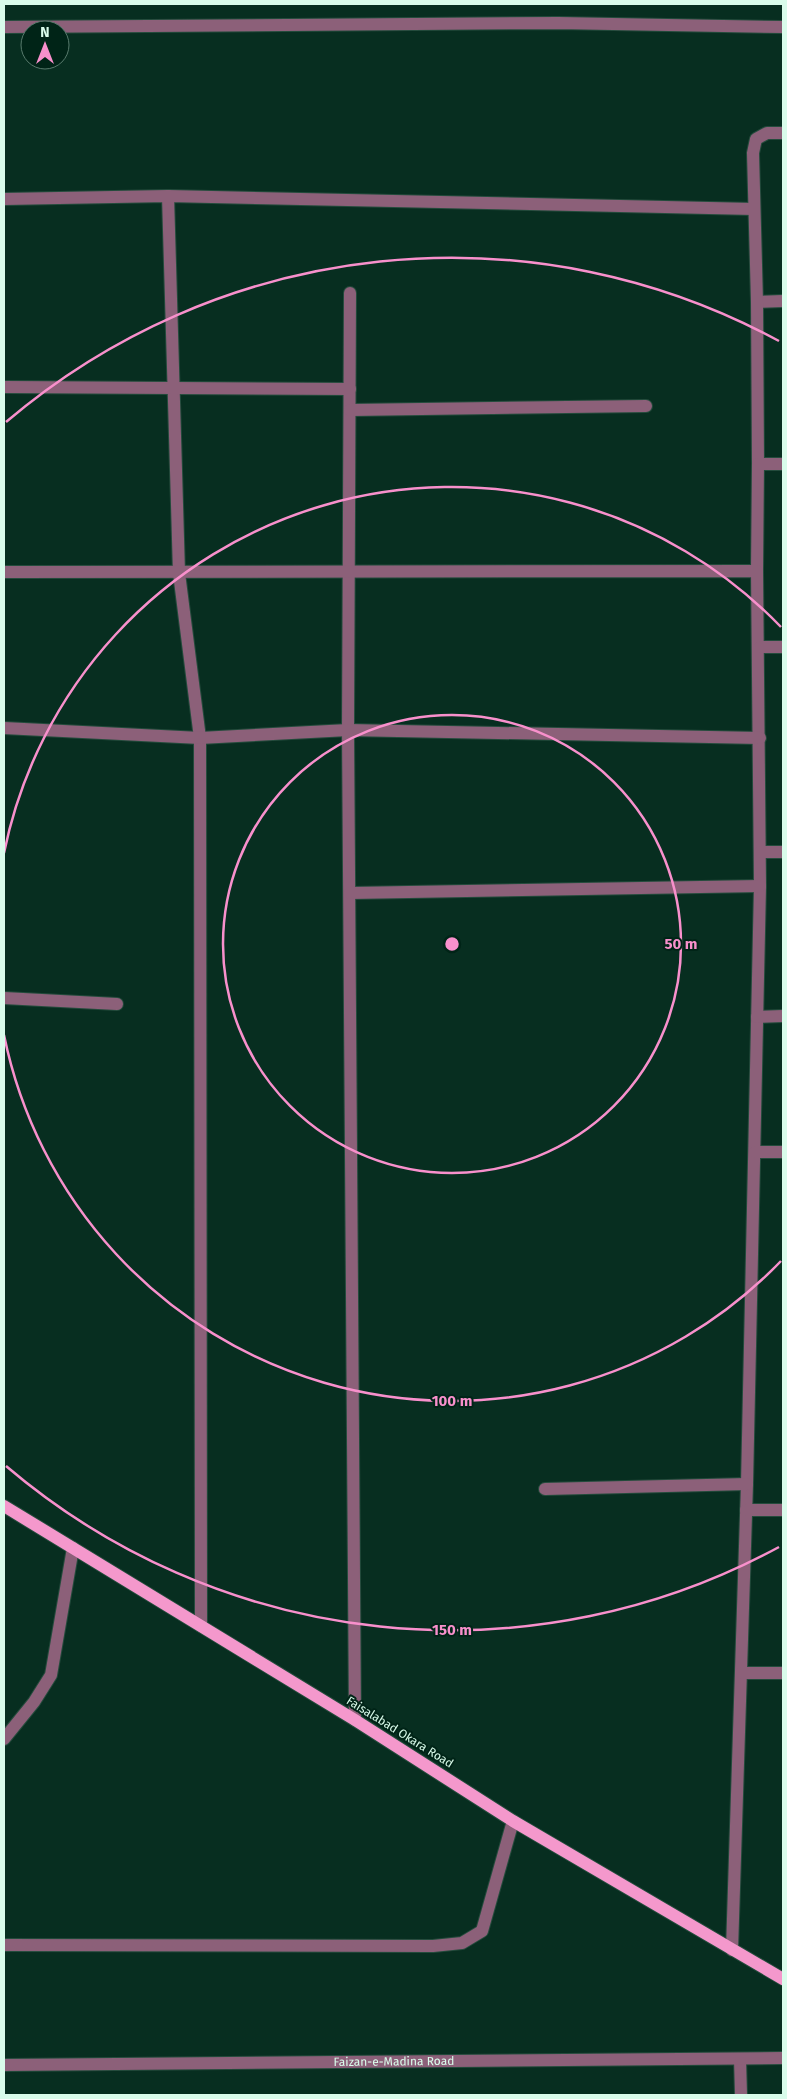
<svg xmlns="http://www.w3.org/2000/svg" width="787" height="2099" viewBox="0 0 787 2099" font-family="'Fira Sans',sans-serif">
	<rect width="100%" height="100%" fill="#072e20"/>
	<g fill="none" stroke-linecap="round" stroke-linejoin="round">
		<!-- minor casing -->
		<g stroke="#244b3c" stroke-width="14">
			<g id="minor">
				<path d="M 4,27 L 558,23 L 783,27"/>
				<path d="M 168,196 L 179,573 L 200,738 L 201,1626"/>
				<path d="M 4,199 L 168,196 L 754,209"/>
				<path d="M 350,293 L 348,730 L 355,1720"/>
				<path d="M 757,302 L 783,301"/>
				<path d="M 4,387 L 350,389"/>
				<path d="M 350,410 L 646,406"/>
				<path d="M 758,464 L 757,302 L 753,153 L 756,139 L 767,133 L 783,133"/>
				<path d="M 757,571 L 758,464 L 783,464"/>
				<path d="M 4,572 L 757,571 L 760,886 L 747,1484 L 732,1950"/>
				<path d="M 760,647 L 783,647"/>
				<path d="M 4,728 L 200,738 L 348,730 L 760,738"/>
				<path d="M 760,852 L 783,852"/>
				<path d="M 350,893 L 760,886"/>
				<path d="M 4,998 L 117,1004"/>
				<path d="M 757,1017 L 783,1016"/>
				<path d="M 755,1152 L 783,1152"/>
				<path d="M 545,1489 L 747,1484"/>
				<path d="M 746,1510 L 783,1510"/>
				<path d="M 741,1673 L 783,1673"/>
				<path d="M 4,1739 L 34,1702 L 51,1675 L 73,1548"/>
				<path d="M 4,1945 L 433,1946 L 462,1943 L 482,1931 L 513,1821"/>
				<path d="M 740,2059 L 741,2095"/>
				<path id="s1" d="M 4,2065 L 783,2058"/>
			</g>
		</g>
		<!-- major casing -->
		<g stroke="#244b3c" stroke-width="14">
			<path id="major" d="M 4,1506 L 355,1720 L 513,1821 L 783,1979"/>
		</g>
		<!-- minor -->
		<use href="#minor" stroke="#8c6079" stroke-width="12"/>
		<!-- major -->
		<use href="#major" stroke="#f498cc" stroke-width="12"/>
	</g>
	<!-- distance rings -->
	<g fill="none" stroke="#f890cc" stroke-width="2.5">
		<circle cx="452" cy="944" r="229"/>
		<path d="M781 1261A457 457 0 0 1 4 1035M4 853A457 457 0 0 1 781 627"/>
		<path d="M779 1547A686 686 0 0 1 6 1466M6 422A686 686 0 0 1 779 341"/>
	</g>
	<g text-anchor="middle" stroke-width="4" stroke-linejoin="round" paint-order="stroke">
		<!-- street labels -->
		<g font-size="12" fill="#d9fceb" stroke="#002417">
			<text transform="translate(400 1732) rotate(32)" y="4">Faisalabad Okara Road</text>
			<text dy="4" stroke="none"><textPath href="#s1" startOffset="390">Faizan-e-Madina Road</textPath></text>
		</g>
	</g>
	<circle cx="452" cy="944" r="8" fill="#f890cc" stroke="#002417" stroke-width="2.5"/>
	<g font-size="15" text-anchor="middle" font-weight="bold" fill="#f890cc" stroke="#002417" stroke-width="4" stroke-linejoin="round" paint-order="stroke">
		<text x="681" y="949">50 m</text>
		<text x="452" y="1406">100 m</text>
		<text x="452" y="1635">150 m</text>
	</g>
	<!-- border -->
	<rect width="787" height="2099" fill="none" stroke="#d9fceb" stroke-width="10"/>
	<!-- north arrow -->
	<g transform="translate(45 45)"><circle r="24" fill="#002417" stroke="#577a6c"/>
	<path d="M0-4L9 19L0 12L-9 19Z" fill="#f890cc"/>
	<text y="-8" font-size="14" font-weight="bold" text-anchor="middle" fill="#d9fceb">N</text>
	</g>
</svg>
